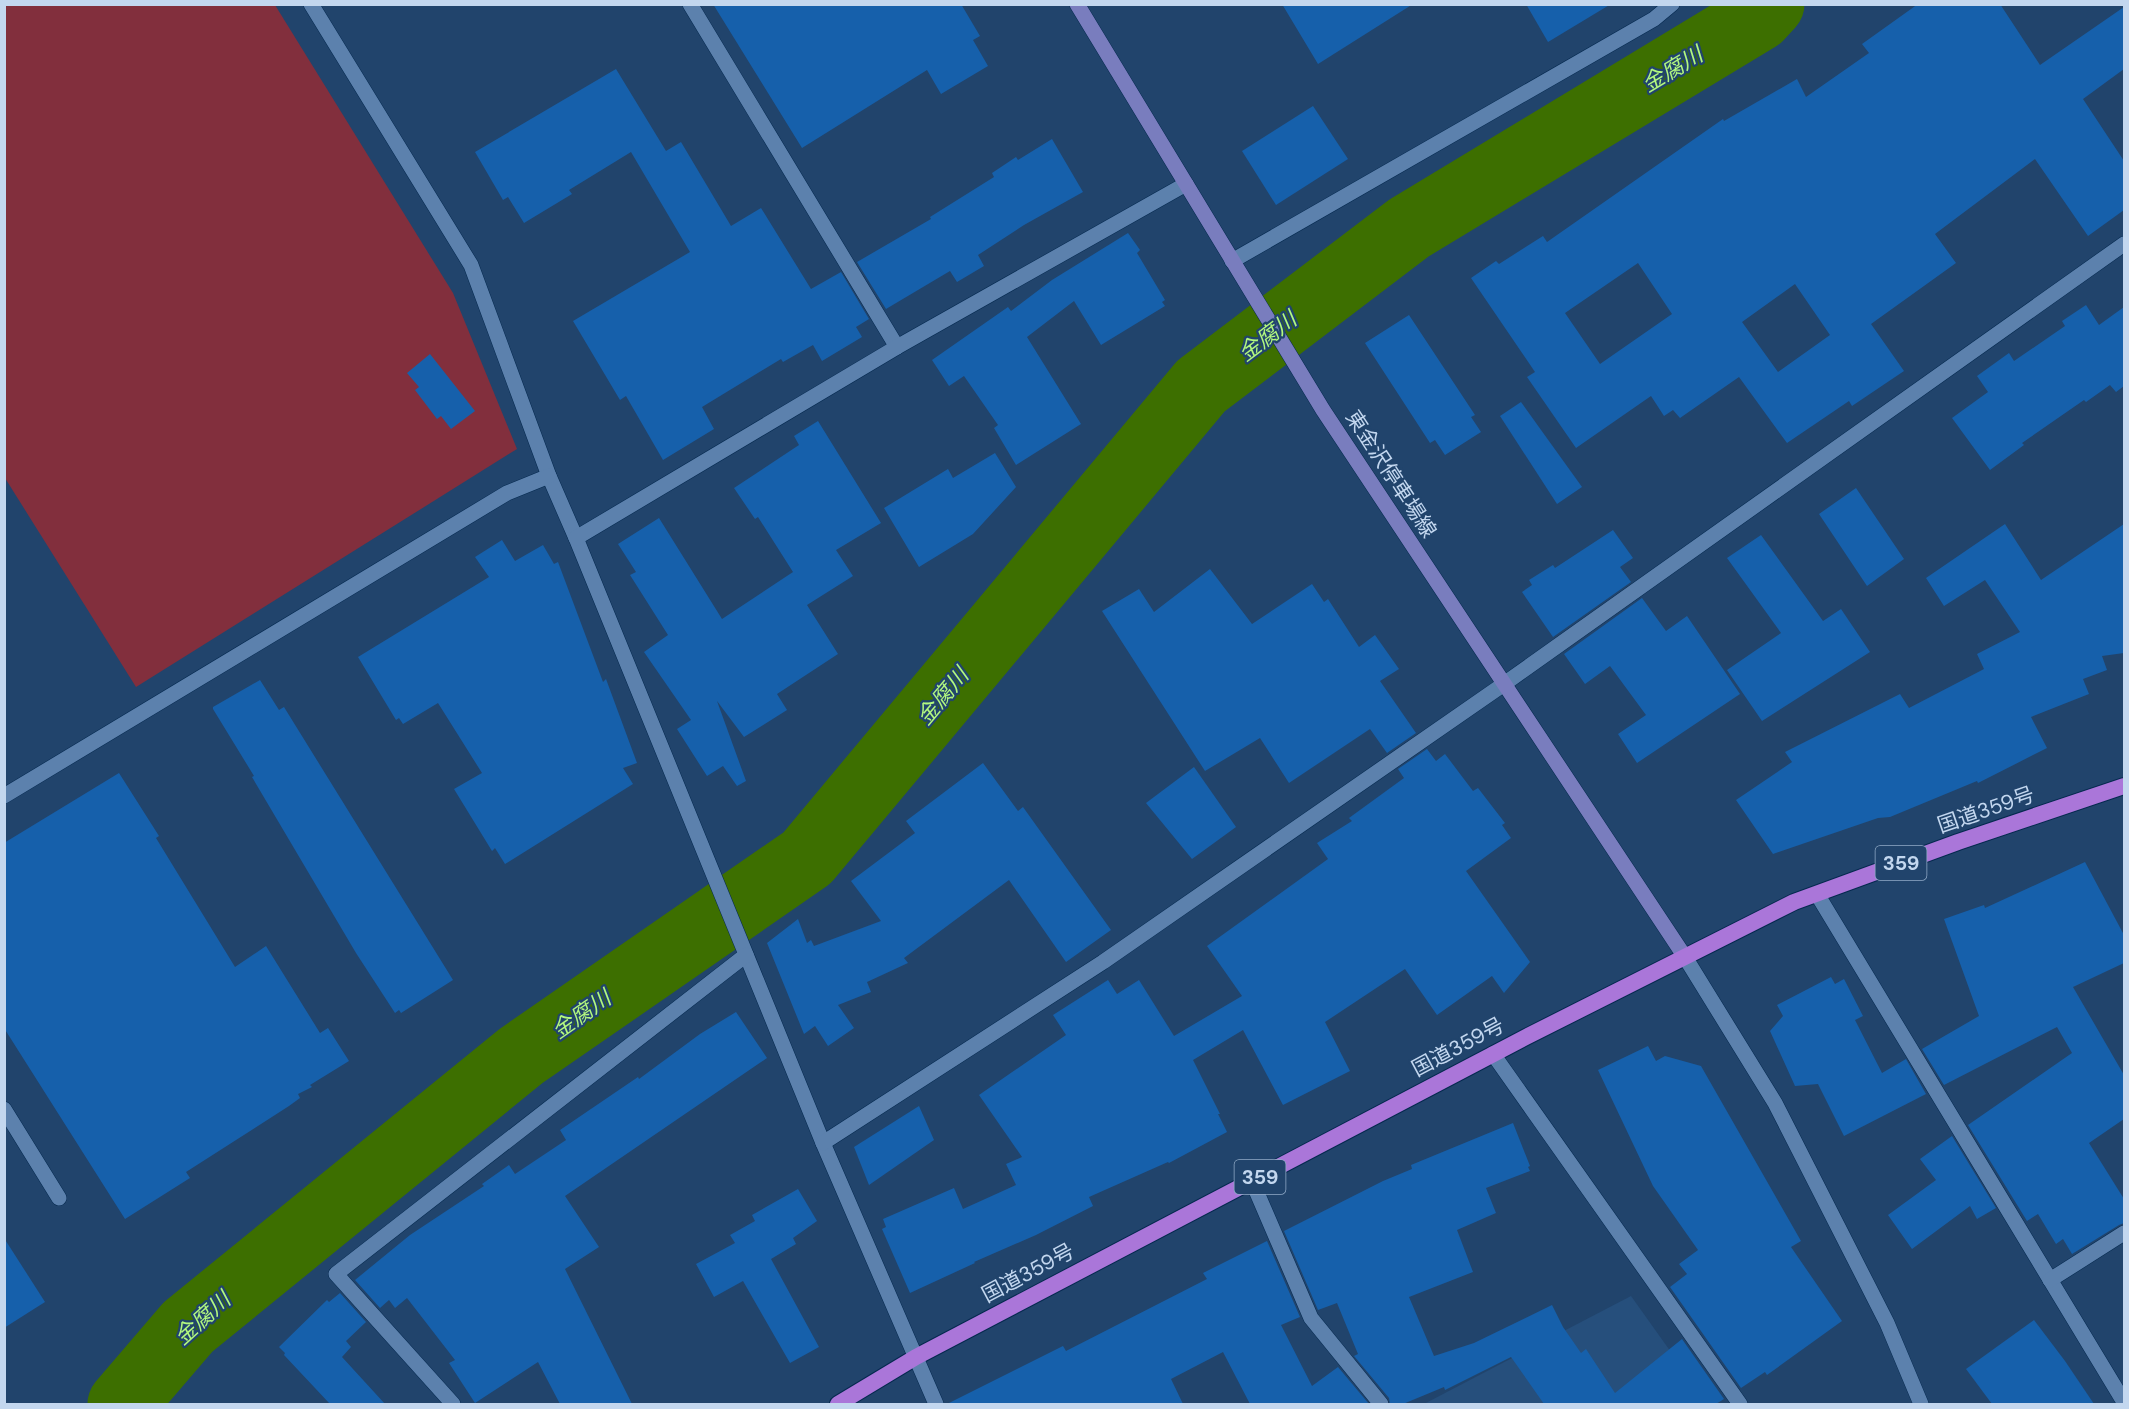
<svg xmlns="http://www.w3.org/2000/svg" width="2129" height="1409" viewBox="0 0 2129 1409" font-family="'DM Sans','Noto Sans JP',sans-serif">
	<rect width="100%" height="100%" fill="#21446c"/>
	<!-- built -->
	<path fill="#264f7c" d="M 1631,1296 L 1708,1404 L 1424,1404 Z"/>
	<!-- green -->
	<path fill="#822f3d" d="M 5,5 L 275,5 L 453,293 L 517,449 L 136,687 L 5,478 Z"/>
	<g fill="none" stroke-linecap="round" stroke-linejoin="round">
		<!-- river -->
		<path stroke="#3d6f00" stroke-width="69" d="M 122,1404 L 188,1327 L 521,1056 L 807,858 L 1201,386 L 1409,228 L 1758,17 L 1770,4"/>
	</g>
	<!-- building -->
	<g fill="#1660ab" fill-rule="evenodd">
		<path d="M 713,4 L 961,4 L 980,36 L 973,40 L 988,66 L 941,94 L 927,70 L 802,148 Z"/>
		<path d="M 1282,4 L 1413,4 L 1318,64 Z"/>
		<path d="M 1526,4 L 1611,4 L 1548,42 Z"/>
		<path d="M 1918,4 L 2000,4 L 2040,65 L 2124,7 L 2124,69 L 2083,99 L 2124,161 L 2124,210 L 2088,236 L 2035,159 L 1935,234 L 1956,263 L 1871,324 L 1904,371 L 1852,406 L 1849,401 L 1787,443 L 1739,377 L 1680,418 L 1673,410 L 1664,416 L 1651,396 L 1576,448 L 1527,377 L 1535,372 L 1471,278 L 1496,261 L 1499,264 L 1543,236 L 1547,242 L 1723,119 L 1724,121 L 1797,79 L 1806,97 L 1869,53 L 1862,44 ZM 1638,263 L 1672,314 L 1600,364 L 1565,313 ZM 1795,284 L 1830,335 L 1778,372 L 1742,322 Z"/>
		<path d="M 616,69 L 666,151 L 681,142 L 731,226 L 761,208 L 811,289 L 841,272 L 869,319 L 856,327 L 862,337 L 822,361 L 813,345 L 783,362 L 781,359 L 702,407 L 714,429 L 663,460 L 626,396 L 620,400 L 573,321 L 690,252 L 631,152 L 569,190 L 572,194 L 524,223 L 508,197 L 503,200 L 475,152 Z"/>
		<path d="M 1313,106 L 1348,159 L 1276,205 L 1242,151 Z"/>
		<path d="M 1052,139 L 1083,192 L 1024,225 L 978,255 L 984,266 L 957,282 L 950,271 L 886,309 L 857,262 L 931,219 L 930,217 L 994,177 L 992,173 L 1016,157 L 1018,160 Z"/>
		<path d="M 1128,233 L 1140,250 L 1137,253 L 1165,300 L 1162,302 L 1165,306 L 1101,345 L 1074,301 L 1027,337 L 1081,424 L 1016,465 L 994,428 L 998,425 L 964,376 L 949,386 L 932,360 L 1008,307 L 1011,311 L 1052,280 Z"/>
		<path d="M 2086,305 L 2099,325 L 2124,307 L 2124,386 L 2116,392 L 2110,385 L 2086,402 L 2084,400 L 2022,443 L 2024,445 L 1990,470 L 1952,418 L 1988,392 L 1977,376 L 2009,353 L 2014,361 L 2065,326 L 2062,321 Z"/>
		<path d="M 1409,315 L 1475,415 L 1471,417 L 1481,432 L 1445,455 L 1435,440 L 1430,443 L 1365,343 Z"/>
		<path d="M 430,354 L 475,411 L 451,429 L 441,416 L 437,419 L 415,390 L 419,387 L 407,373 Z"/>
		<path d="M 1521,402 L 1582,487 L 1557,504 L 1500,416 Z"/>
		<path d="M 818,421 L 881,523 L 836,550 L 853,576 L 807,605 L 838,654 L 777,694 L 787,710 L 744,737 L 717,701 L 746,781 L 737,786 L 723,766 L 707,776 L 677,729 L 691,720 L 644,652 L 668,635 L 630,575 L 636,572 L 618,544 L 659,518 L 722,619 L 793,572 L 758,517 L 755,519 L 734,488 L 799,445 L 794,436 Z"/>
		<path d="M 995,453 L 1016,487 L 973,534 L 919,567 L 884,508 L 948,469 L 953,478 Z"/>
		<path d="M 1856,488 L 1904,559 L 1867,586 L 1819,514 Z"/>
		<path d="M 2005,524 L 2041,580 L 2124,524 L 2124,653 L 2102,656 L 2107,670 L 2083,679 L 2089,694 L 2031,717 L 2047,748 L 1978,783 L 1977,781 L 1890,817 L 1878,818 L 1773,854 L 1736,800 L 1792,762 L 1785,752 L 1900,694 L 1909,708 L 1984,669 L 1977,654 L 2020,632 L 1985,580 L 1944,606 L 1926,578 Z"/>
		<path d="M 1613,530 L 1633,558 L 1620,567 L 1631,582 L 1553,637 L 1522,592 L 1532,585 L 1529,580 L 1553,565 L 1555,568 Z"/>
		<path d="M 1761,535 L 1823,621 L 1841,609 L 1870,652 L 1762,721 L 1727,670 L 1781,633 L 1727,558 Z"/>
		<path d="M 502,540 L 515,561 L 543,545 L 554,564 L 558,562 L 603,682 L 606,679 L 637,763 L 623,768 L 633,784 L 505,864 L 495,848 L 492,851 L 454,789 L 482,773 L 438,703 L 403,724 L 399,718 L 396,720 L 358,657 L 489,577 L 475,557 Z"/>
		<path d="M 1210,569 L 1252,624 L 1312,584 L 1324,602 L 1328,599 L 1359,647 L 1375,635 L 1399,669 L 1380,681 L 1416,733 L 1387,753 L 1370,729 L 1289,783 L 1260,738 L 1205,771 L 1102,611 L 1139,589 L 1154,612 Z"/>
		<path d="M 1642,598 L 1666,631 L 1687,616 L 1740,694 L 1637,763 L 1618,734 L 1646,715 L 1610,666 L 1585,684 L 1564,654 Z"/>
		<path d="M 260,680 L 279,710 L 284,707 L 453,980 L 401,1013 L 399,1010 L 395,1013 L 356,953 L 252,777 L 254,776 L 213,709 L 213,707 Z"/>
		<path d="M 1427,749 L 1436,761 L 1445,754 L 1473,791 L 1478,788 L 1505,823 L 1502,825 L 1511,838 L 1466,871 L 1530,962 L 1504,993 L 1492,976 L 1437,1015 L 1405,969 L 1325,1022 L 1350,1071 L 1283,1105 L 1243,1030 L 1193,1060 L 1220,1114 L 1218,1114 L 1227,1132 L 1169,1163 L 1168,1162 L 1089,1197 L 1093,1206 L 1036,1235 L 974,1262 L 975,1263 L 910,1293 L 882,1229 L 886,1227 L 883,1219 L 954,1188 L 963,1209 L 1016,1185 L 1006,1164 L 1022,1157 L 979,1095 L 1066,1035 L 1053,1015 L 1108,980 L 1117,994 L 1139,980 L 1174,1036 L 1242,996 L 1207,946 L 1328,859 L 1317,843 L 1352,821 L 1349,818 L 1404,778 L 1398,769 Z"/>
		<path d="M 983,763 L 1018,811 L 1023,807 L 1111,930 L 1066,962 L 1009,880 L 904,958 L 908,963 L 867,982 L 871,992 L 838,1005 L 854,1028 L 828,1046 L 815,1026 L 804,1034 L 767,943 L 798,919 L 807,943 L 811,940 L 814,946 L 881,921 L 851,881 L 915,833 L 906,821 Z"/>
		<path d="M 1194,767 L 1236,827 L 1192,859 L 1146,803 Z"/>
		<path d="M 119,773 L 159,836 L 156,838 L 235,967 L 266,946 L 320,1033 L 328,1028 L 349,1061 L 310,1085 L 312,1087 L 298,1094 L 300,1098 L 289,1106 L 186,1172 L 190,1178 L 125,1219 L 4,1028 L 4,843 Z"/>
		<path d="M 2085,862 L 2124,935 L 2124,963 L 2073,987 L 2124,1075 L 2124,1119 L 2089,1143 L 2124,1199 L 2124,1223 L 2119,1225 L 2072,1254 L 2063,1239 L 2056,1244 L 2038,1214 L 2027,1221 L 1968,1125 L 2072,1053 L 2057,1027 L 1944,1085 L 1922,1049 L 1979,1016 L 1944,919 L 1984,905 L 1985,908 Z"/>
		<path d="M 1831,977 L 1835,984 L 1844,979 L 1863,1016 L 1855,1020 L 1882,1073 L 1906,1059 L 1926,1094 L 1844,1136 L 1818,1084 L 1795,1086 L 1770,1031 L 1783,1016 L 1777,1005 Z"/>
		<path d="M 736,1012 L 767,1058 L 565,1196 L 599,1247 L 565,1269 L 632,1404 L 560,1404 L 538,1362 L 475,1403 L 449,1363 L 455,1360 L 407,1298 L 395,1308 L 389,1300 L 380,1308 L 355,1280 L 410,1235 L 484,1186 L 482,1184 L 509,1165 L 515,1174 L 566,1140 L 560,1130 L 638,1077 L 639,1079 L 700,1034 Z"/>
		<path d="M 1648,1046 L 1656,1061 L 1665,1056 L 1701,1066 L 1801,1241 L 1791,1247 L 1842,1321 L 1767,1375 L 1765,1372 L 1741,1388 L 1670,1287 L 1687,1274 L 1679,1264 L 1698,1250 L 1653,1186 L 1598,1070 Z"/>
		<path d="M 919,1106 L 934,1140 L 869,1185 L 854,1147 Z"/>
		<path d="M 1513,1123 L 1530,1166 L 1528,1167 L 1530,1171 L 1486,1188 L 1496,1213 L 1457,1230 L 1473,1272 L 1409,1297 L 1434,1356 L 1474,1343 L 1552,1305 L 1563,1327 L 1581,1353 L 1586,1349 L 1615,1393 L 1682,1339 L 1724,1399 L 1716,1404 L 1544,1404 L 1511,1357 L 1445,1390 L 1444,1387 L 1403,1404 L 1390,1404 L 1389,1398 L 1354,1356 L 1358,1354 L 1337,1303 L 1318,1310 L 1284,1231 L 1383,1181 L 1412,1169 L 1411,1165 Z"/>
		<path d="M 1952,1136 L 1996,1208 L 1977,1219 L 1970,1206 L 1912,1249 L 1888,1215 L 1936,1180 L 1920,1159 Z"/>
		<path d="M 798,1189 L 817,1221 L 793,1238 L 796,1244 L 771,1259 L 819,1347 L 790,1363 L 743,1281 L 714,1297 L 696,1264 L 735,1243 L 730,1235 L 755,1221 L 752,1215 Z"/>
		<path d="M 4,1238 L 45,1302 L 4,1328 Z"/>
		<path d="M 1267,1241 L 1300,1317 L 1281,1325 L 1312,1386 L 1338,1367 L 1369,1404 L 1250,1404 L 1223,1352 L 1171,1379 L 1183,1404 L 947,1404 L 1063,1346 L 1066,1351 L 1207,1279 L 1203,1273 Z"/>
		<path d="M 340,1293 L 366,1322 L 346,1341 L 351,1347 L 342,1357 L 385,1404 L 330,1404 L 284,1355 L 285,1353 L 279,1347 L 327,1300 L 329,1302 Z"/>
		<path d="M 2034,1320 L 2065,1361 L 2094,1404 L 1992,1404 L 1966,1369 Z"/>
	</g>
	<g fill="none" stroke-linecap="round" stroke-linejoin="round">
		<!-- service casing -->
		<g stroke="#05294f" stroke-width="16">
			<path id="service" d="M 1252,1181 L 1311,1318 L 1381,1404"/>
		</g>
		<!-- minor casing -->
		<g stroke="#05294f" stroke-width="16">
			<g id="minor">
				<path d="M 311,4 L 471,265 L 549,476 L 576,538 L 823,1143 L 936,1404"/>
				<path d="M 690,4 L 897,347"/>
				<path d="M 1232,261 L 1654,19 L 1672,4"/>
				<path d="M 576,538 L 897,347 L 1186,184"/>
				<path d="M 4,796 L 507,493 L 549,476"/>
				<path d="M 1817,894 L 2124,1402"/>
				<path d="M 1493,1054 L 1740,1404"/>
				<path d="M 4,1109 L 59,1198"/>
				<path d="M 823,1143 L 1103,962 L 1504,684 L 2124,244"/>
				<path d="M 2050,1280 L 2124,1233"/>
				<path d="M 453,1404 L 336,1274 L 746,955"/>
			</g>
		</g>
		<!-- tertiary casing -->
		<g stroke="#05294f" stroke-width="16">
			<path id="tertiary" d="M 1685,957 L 1775,1103 L 1887,1323 L 1921,1404"/>
		</g>
		<!-- secondary casing -->
		<g stroke="#05294f" stroke-width="16">
			<path id="secondary" d="M 1077,4 L 1323,410 L 1685,957"/>
		</g>
		<!-- trunk casing -->
		<g stroke="#05294f" stroke-width="18">
			<path id="trunk" d="M 838,1404 L 916,1357 L 1526,1037 L 1794,902 L 1958,842 L 2124,786"/>
		</g>
		<!-- service -->
		<use href="#service" stroke="#5c81ad" stroke-width="15"/>
		<!-- minor -->
		<use href="#minor" stroke="#5c81ad" stroke-width="15"/>
		<!-- tertiary -->
		<use href="#tertiary" stroke="#5c81ad" stroke-width="15"/>
		<!-- secondary -->
		<use href="#secondary" stroke="#797dbe" stroke-width="15"/>
		<!-- trunk -->
		<use href="#trunk" stroke="#aa76d9" stroke-width="16"/>
	</g>
	<g text-anchor="middle" stroke-width="4.5" stroke-linejoin="round" paint-order="stroke">
		<!-- shield labels -->
		<g fill="#21446c" stroke="#92abc8" stroke-width="1.5">
			<rect x="1875.5" y="846" width="51" height="34" rx="4.5"/>
			<rect x="1234.5" y="1160" width="51" height="34" rx="4.5"/>
		</g>
		<g font-size="20" font-weight="bold" fill="#c3d7ef">
			<text x="1901" y="870">359</text>
			<text x="1260" y="1184">359</text>
		</g>
		<!-- street labels -->
		<g font-size="21" fill="#c3d7ef" stroke="#21446c">
			<text transform="translate(1391 474) rotate(57)" y="7">東金沢停車場線</text>
			<text transform="translate(1986 810) rotate(-19)" y="7">国道359号</text>
			<text transform="translate(1458 1047) rotate(-28)" y="7">国道359号</text>
			<text transform="translate(1028 1273) rotate(-28)" y="7">国道359号</text>
		</g>
		<!-- water labels -->
		<g font-size="22" font-style="italic" fill="#b3f87f" stroke="#21446c">
			<text transform="translate(1672 69) rotate(-31)" y="8">金腐川</text>
			<text transform="translate(1267 336) rotate(-37)" y="8">金腐川</text>
			<text transform="translate(942 696) rotate(-50)" y="8">金腐川</text>
			<text transform="translate(581 1014) rotate(-35)" y="8">金腐川</text>
			<text transform="translate(202 1318) rotate(-42)" y="8">金腐川</text>
		</g>
	</g>
	<!-- border -->
	<rect width="2129" height="1409" fill="none" stroke="#c3d7ef" stroke-width="12"/>
</svg>
